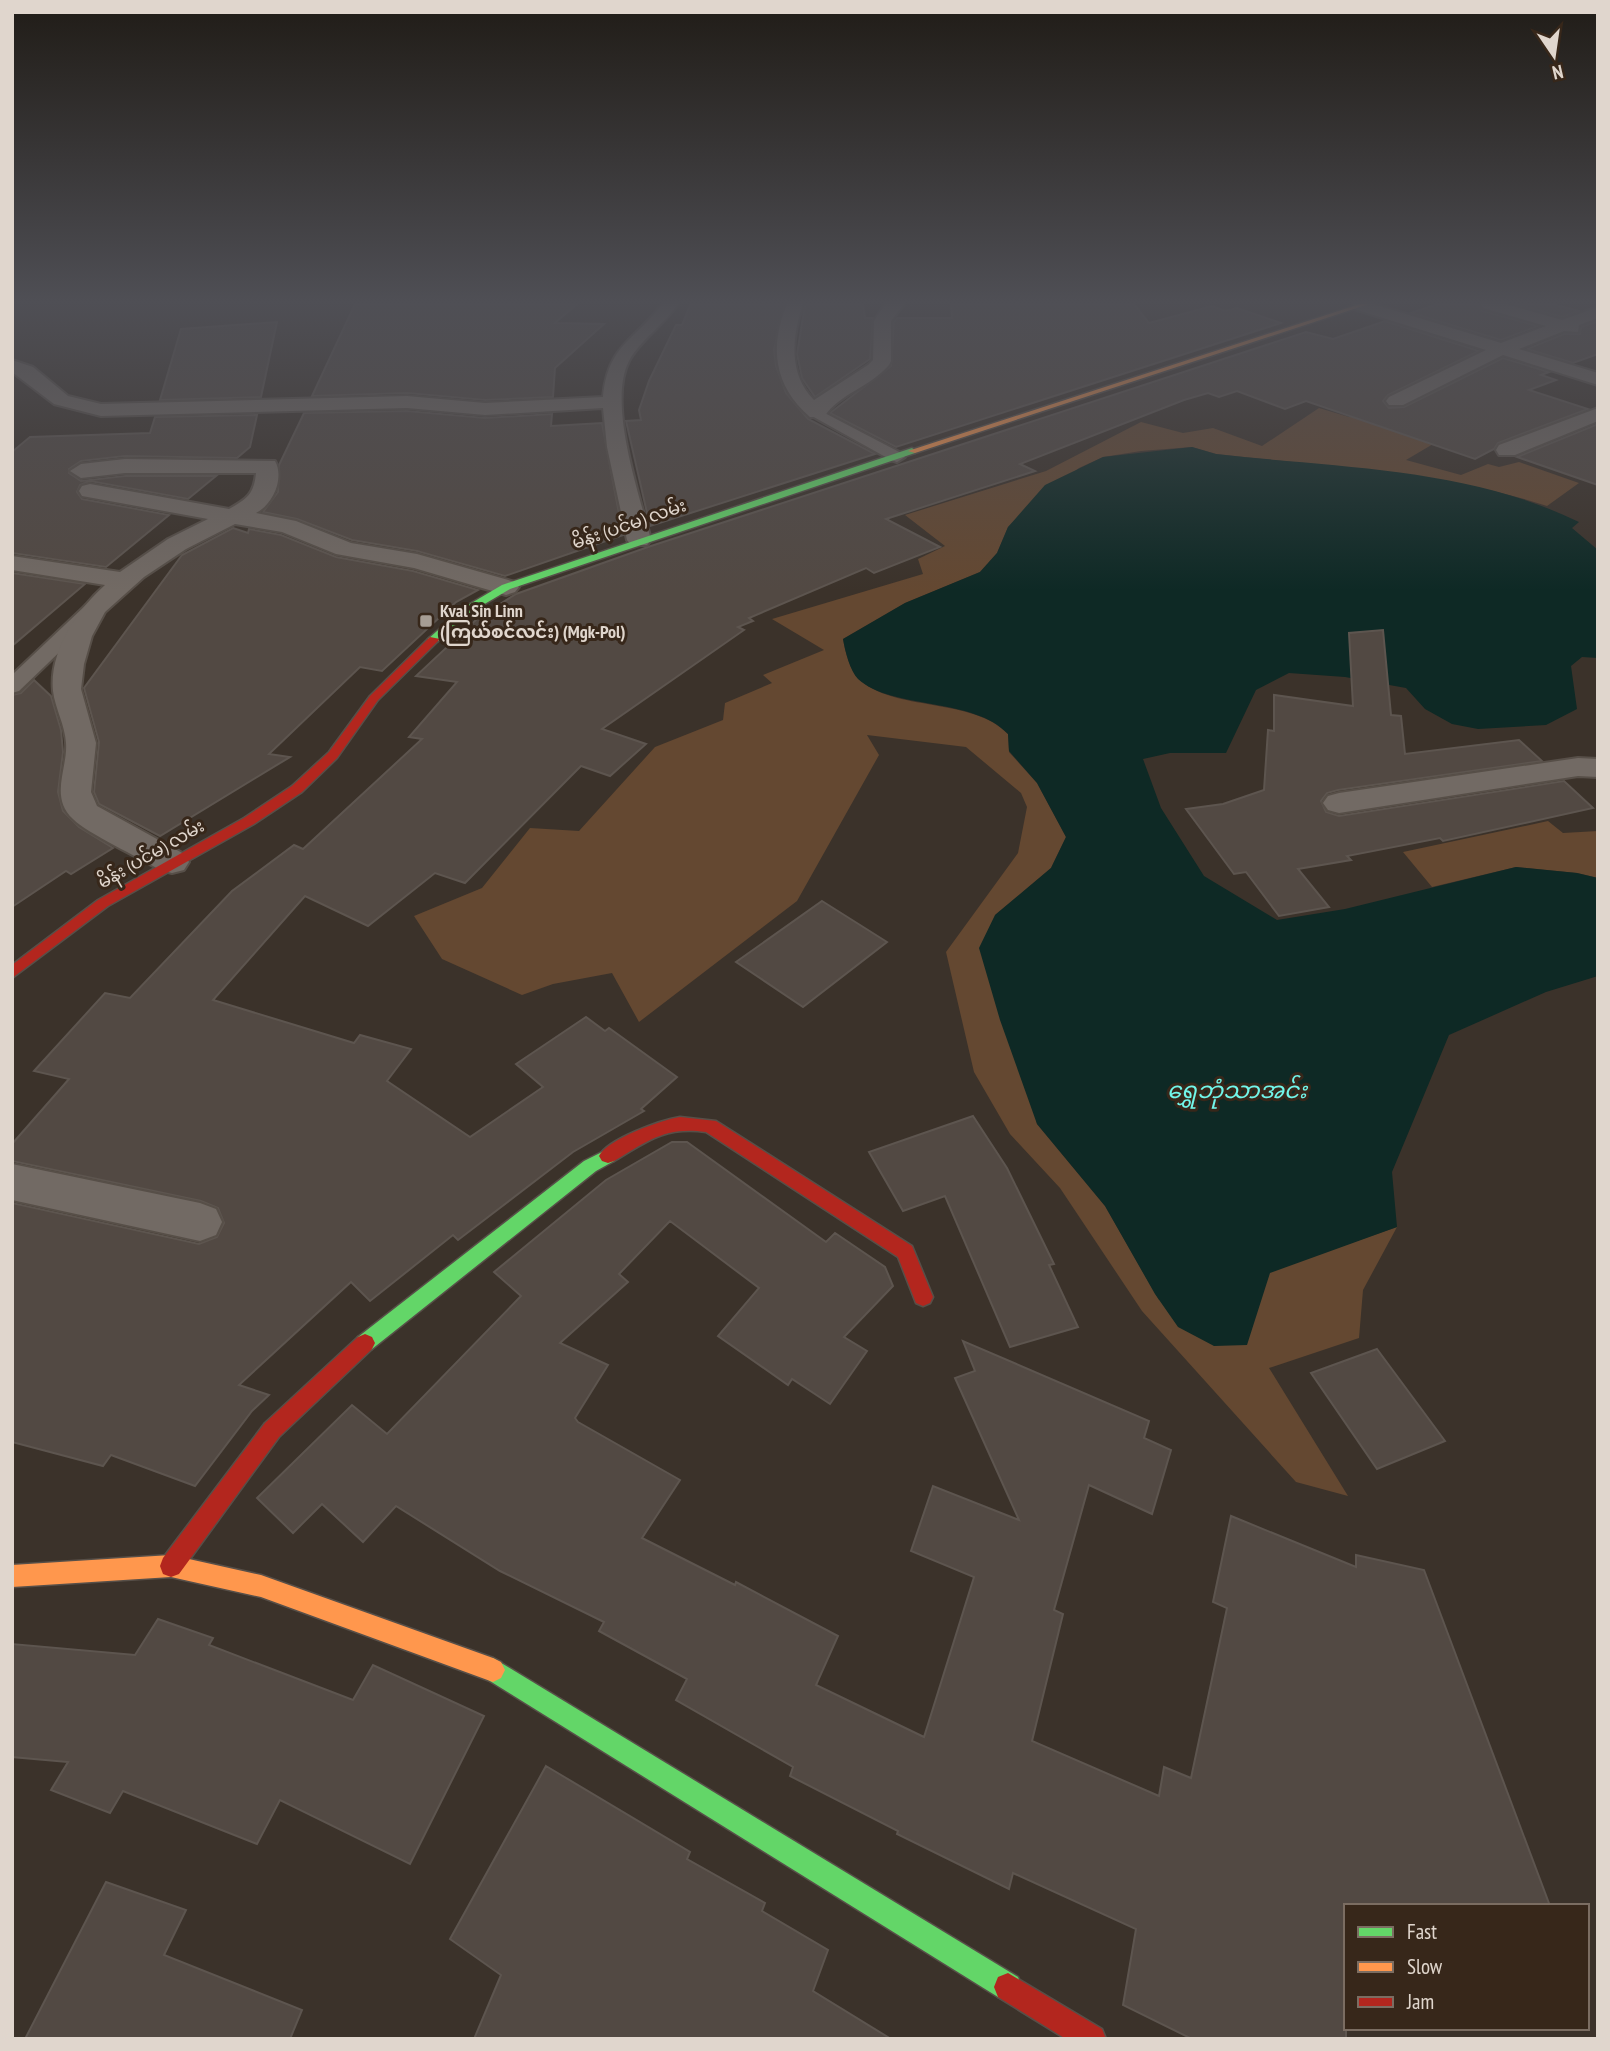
<svg xmlns="http://www.w3.org/2000/svg" width="1610" height="2051" viewBox="0 0 1610 2051" font-family="'PT Sans Narrow','Noto Sans Myanmar',sans-serif">
	<rect width="100%" height="100%" fill="#3b322a"/>
	<!-- green -->
	<g fill="#644831">
		<path d="M 1319,408 L 1349,417 L 1373,410 L 1445,437 L 1406,460 L 1461,475 L 1488,464 L 1499,467 L 1519,462 L 1579,483 L 1547,506 C 1439,471 1328,467 1216,454 L 1192,447 L 1141,451 L 1103,457 L 1079,468 L 1008,527 L 997,553 L 980,572 L 905,603 L 843,639 C 845,651 850,671 859,679 C 893,712 973,697 1008,734 L 1009,752 L 1037,783 L 1066,837 L 1051,868 L 995,915 L 1037,1124 L 1105,1206 L 1159,1300 L 1267,1272 L 1397,1227 L 1363,1290 L 1359,1338 L 1269,1368 L 1348,1496 L 1296,1482 L 1142,1311 L 1060,1188 L 1010,1134 L 974,1072 L 946,952 L 1018,853 L 1027,807 L 1021,793 L 966,747 L 867,735 L 879,755 L 797,901 L 639,1022 L 612,973 L 553,984 L 522,995 L 442,959 L 414,916 L 482,888 L 530,828 L 579,831 L 655,747 L 723,720 L 725,703 L 772,683 L 763,675 L 824,650 L 772,619 L 923,574 L 918,559 L 945,546 L 905,515 L 1046,471 L 1141,422 L 1183,433 L 1213,428 L 1262,446 Z"/>
		<path d="M 1548,821 L 1563,833 L 1598,831 L 1598,878 L 1577,873 L 1516,867 L 1432,887 L 1403,852 Z"/>
	</g>
	<!-- water -->
	<path fill="#0e2925" d="M 1192,447 L 1216,454 C 1339,468 1466,467 1579,522 L 1572,528 L 1598,550 L 1598,658 L 1582,657 L 1571,666 L 1577,709 L 1546,725 L 1478,729 L 1452,724 L 1425,709 L 1406,688 L 1345,677 L 1289,673 L 1256,690 L 1226,753 L 1170,753 L 1143,759 L 1161,808 L 1204,876 L 1277,920 L 1345,909 L 1516,867 L 1577,873 L 1598,878 L 1598,976 L 1546,992 L 1449,1035 L 1392,1172 L 1397,1227 L 1270,1273 L 1247,1345 L 1214,1346 L 1178,1327 L 1155,1294 L 1105,1206 L 1037,1124 L 1000,1020 L 979,948 L 995,915 L 1051,868 L 1066,837 L 1037,783 L 1009,751 L 1008,734 C 974,697 892,710 858,679 C 850,671 845,651 843,639 L 905,603 L 980,572 L 997,553 L 1008,527 L 1045,485 L 1103,457 Z"/>
	<!-- building -->
	<g fill="#524943" stroke="#5d554f" stroke-width="2">
		<path d="M 355,304 L 577,304 L 555,323 L 604,324 L 555,368 L 553,397 L 485,400 L 407,393 L 312,396 Z"/>
		<path d="M 863,304 L 865,318 L 873,318 L 870,359 L 815,397 L 802,378 L 797,354 L 805,305 Z"/>
		<path d="M 951,304 L 1134,304 L 1149,323 L 1212,306 L 1225,311 L 1237,308 L 1281,323 L 896,447 L 830,413 L 891,366 L 894,322 L 897,318 L 952,318 Z"/>
		<path d="M 1437,304 L 1478,304 L 1482,311 L 1538,326 L 1501,340 L 1411,313 Z"/>
		<path d="M 1514,304 L 1552,304 L 1579,311 L 1562,317 Z"/>
		<path d="M 690,305 L 784,305 L 774,350 L 776,366 L 786,393 L 808,419 L 875,454 L 650,526 L 626,421 L 641,420 L 639,410 L 649,381 L 676,325 L 682,325 Z"/>
		<path d="M 1385,321 L 1479,351 L 1388,395 L 1383,401 L 1389,408 L 1404,407 L 1503,358 L 1549,372 L 1541,375 L 1556,380 L 1529,390 L 1588,409 L 1498,443 L 1494,449 L 1475,459 L 1306,401 L 1285,409 L 1237,391 L 1219,397 L 1208,393 L 1184,400 L 1020,464 L 1035,471 L 886,519 L 940,547 L 874,573 L 866,568 L 749,618 L 753,621 L 738,627 L 744,630 L 602,729 L 646,744 L 610,776 L 581,766 L 465,883 L 435,873 L 368,926 L 305,896 L 213,1000 L 354,1043 L 360,1035 L 411,1049 L 387,1081 L 470,1137 L 543,1087 L 516,1064 L 586,1017 L 605,1031 L 609,1028 L 677,1077 L 641,1109 L 644,1111 L 573,1152 L 458,1240 L 453,1235 L 370,1301 L 351,1282 L 239,1385 L 269,1395 L 252,1411 L 195,1486 L 111,1455 L 103,1466 L 12,1442 L 12,1203 L 199,1244 L 217,1237 L 224,1223 L 218,1208 L 201,1201 L 12,1161 L 12,1144 L 69,1079 L 34,1071 L 105,993 L 130,998 L 232,891 L 294,845 L 303,849 L 422,739 L 409,737 L 457,682 L 416,676 L 478,618 L 516,594 L 648,547 L 1306,332 L 1333,339 Z"/>
		<path d="M 1598,321 L 1598,354 L 1573,363 L 1527,349 L 1564,334 L 1580,334 L 1581,327 Z"/>
		<path d="M 277,322 L 261,397 L 160,400 L 181,329 Z"/>
		<path d="M 407,411 L 485,418 L 552,414 L 551,426 L 602,423 L 623,535 L 505,576 L 417,551 L 352,540 L 297,519 L 263,512 L 278,492 L 279,465 L 304,413 Z"/>
		<path d="M 257,415 L 250,447 L 237,458 L 125,456 L 81,461 L 69,469 L 69,473 L 81,481 L 125,476 L 216,476 L 188,499 L 90,481 L 80,485 L 77,492 L 82,499 L 169,515 L 106,567 L 12,553 L 12,452 L 30,437 L 150,433 L 155,417 Z"/>
		<path d="M 1598,424 L 1598,485 L 1517,457 Z"/>
		<path d="M 233,528 L 248,533 L 249,529 L 281,535 L 336,557 L 413,571 L 478,590 L 456,602 L 382,671 L 360,667 L 269,754 L 290,757 L 160,836 L 99,804 L 94,792 L 99,742 L 84,688 L 182,555 Z"/>
		<path d="M 12,573 L 85,584 L 12,646 Z"/>
		<path d="M 1383,630 L 1391,715 L 1401,716 L 1405,754 L 1519,740 L 1542,761 L 1338,790 L 1327,793 L 1321,801 L 1326,812 L 1339,816 L 1564,781 L 1593,808 L 1443,841 L 1440,838 L 1347,856 L 1351,860 L 1298,869 L 1329,907 L 1279,916 L 1246,872 L 1234,874 L 1186,809 L 1223,804 L 1264,790 L 1268,730 L 1274,731 L 1274,695 L 1353,706 L 1349,633 Z"/>
		<path d="M 34,680 L 51,696 L 61,730 L 63,752 L 58,792 L 63,811 L 79,827 L 113,848 L 71,874 L 66,871 L 12,907 L 12,695 L 21,693 Z"/>
		<path d="M 822,901 L 887,942 L 803,1007 L 736,962 Z"/>
		<path d="M 973,1116 L 1007,1168 L 1054,1264 L 1049,1265 L 1078,1327 L 1010,1347 L 945,1196 L 903,1211 L 869,1152 Z"/>
		<path d="M 672,1142 L 687,1142 L 826,1242 L 835,1233 L 885,1267 L 893,1286 L 844,1337 L 867,1351 L 830,1404 L 792,1379 L 788,1385 L 718,1336 L 759,1288 L 670,1221 L 619,1274 L 628,1282 L 560,1343 L 608,1365 L 575,1418 L 578,1422 L 680,1480 L 642,1538 L 735,1585 L 736,1582 L 838,1636 L 816,1685 L 924,1737 L 974,1577 L 911,1551 L 933,1486 L 1019,1520 L 955,1378 L 975,1371 L 963,1341 L 1149,1421 L 1144,1438 L 1171,1450 L 1152,1514 L 1089,1485 L 1054,1610 L 1063,1614 L 1032,1741 L 1159,1796 L 1164,1767 L 1191,1778 L 1227,1608 L 1213,1602 L 1231,1516 L 1356,1567 L 1356,1555 L 1424,1570 L 1550,1906 L 1346,1906 L 1346,2039 L 1192,2039 L 1123,2005 L 1136,1929 L 1013,1873 L 1009,1889 L 897,1834 L 898,1831 L 790,1776 L 793,1767 L 676,1700 L 687,1679 L 599,1631 L 604,1622 L 500,1571 L 396,1506 L 363,1542 L 322,1504 L 293,1533 L 257,1498 L 352,1405 L 387,1434 L 521,1296 L 494,1272 L 606,1180 Z"/>
		<path d="M 1377,1349 L 1445,1441 L 1377,1469 L 1311,1373 Z"/>
		<path d="M 158,1619 L 213,1638 L 209,1645 L 353,1700 L 373,1665 L 484,1716 L 410,1864 L 280,1800 L 257,1844 L 123,1791 L 110,1813 L 51,1790 L 68,1762 L 12,1757 L 12,1644 L 135,1655 Z"/>
		<path d="M 546,1766 L 690,1852 L 687,1859 L 765,1903 L 762,1911 L 828,1950 L 813,1991 L 891,2039 L 474,2039 L 501,1975 L 450,1939 Z"/>
		<path d="M 106,1882 L 186,1910 L 164,1955 L 302,2010 L 290,2039 L 25,2039 Z"/>
	</g>
	<g fill="none" stroke-linecap="round" stroke-linejoin="round">
		<!-- lane casing -->
		<g stroke="#574f48" stroke-width="4">
			<g id="lane">
				<path d="M 817,409 L 903,454 L 905,457 L 897,462 L 891,460 L 812,416 L 810,413 Z"/>
				<path d="M 93,603 L 100,605 L 102,609 L 100,613 L 19,691 L 12,693 L 12,675 L 86,605 Z"/>
			</g>
		</g>
		<!-- street casing -->
		<g stroke="#574f48" stroke-width="4">
			<g id="street">
				<path d="M 662,304 L 678,304 C 665,324 640,340 629,361 C 607,403 640,496 651,540 L 647,545 L 631,545 L 627,540 L 607,447 L 603,408 L 485,415 L 407,408 L 101,416 L 54,404 L 12,372 L 12,360 L 33,367 L 68,396 L 101,404 L 407,396 L 485,403 L 603,397 C 608,344 635,341 662,304 Z"/>
				<path d="M 787,304 L 803,304 C 792,336 788,374 814,400 L 868,365 L 873,360 L 874,321 L 885,304 L 904,304 L 891,321 L 891,361 L 889,365 C 869,388 840,393 824,417 L 810,417 C 774,386 769,347 787,304 Z"/>
				<path d="M 1353,304 L 1373,304 L 1501,343 L 1546,326 L 1483,308 L 1481,304 L 1506,304 L 1562,320 L 1598,307 L 1598,318 L 1579,325 L 1578,332 L 1564,331 L 1519,349 L 1598,373 L 1598,385 L 1503,355 L 1403,405 L 1389,405 L 1386,401 L 1389,397 L 1486,350 L 1354,309 Z"/>
				<path d="M 1598,408 L 1598,421 L 1515,455 L 1499,455 L 1496,450 L 1499,445 Z"/>
				<path d="M 125,459 L 275,461 C 285,479 272,505 256,513 L 296,521 L 351,543 L 417,554 L 515,582 L 519,587 L 515,592 L 506,595 L 414,568 L 336,554 L 282,532 L 235,524 L 186,549 L 144,577 L 105,612 L 92,636 L 84,664 L 81,689 L 96,743 L 91,792 L 97,806 L 184,854 L 189,862 L 184,870 L 172,873 L 160,870 C 139,857 88,834 73,819 C 49,797 68,768 66,743 C 65,725 55,708 53,691 C 49,651 78,609 105,585 L 12,570 L 12,556 L 120,572 L 168,539 L 208,519 L 82,496 L 79,491 L 82,486 L 90,484 L 229,509 C 247,499 254,494 256,473 L 125,473 L 81,478 L 70,471 L 81,464 Z"/>
				<path d="M 1578,758 L 1598,759 L 1598,777 L 1578,776 L 1339,813 L 1328,810 L 1323,803 L 1328,796 L 1339,793 Z"/>
				<path d="M 12,1164 L 200,1203 L 216,1209 L 222,1222 L 216,1235 L 200,1241 L 12,1200 Z"/>
			</g>
		</g>
		<!-- fast casing -->
		<g stroke="#574f48" stroke-width="3">
			<g id="fast">
				<path d="M 912,448 L 916,451 L 915,453 L 510,589 L 471,612 L 438,641 L 428,639 L 463,608 L 502,585 Z"/>
				<path d="M 608,1149 L 614,1151 L 617,1156 L 614,1161 L 596,1171 L 372,1349 L 365,1352 L 358,1349 L 355,1343 L 358,1337 L 584,1161 Z"/>
				<path d="M 493,1658 L 1018,1977 L 1022,1987 L 1018,1997 L 1008,2001 L 998,1997 L 485,1678 L 481,1670 L 485,1662 Z"/>
			</g>
		</g>
		<!-- slow casing -->
		<g stroke="#574f48" stroke-width="3">
			<g id="slow">
				<path d="M 1360,304 L 1369,304 L 915,453 L 908,451 Z"/>
				<path d="M 171,1555 L 261,1575 L 493,1658 L 501,1662 L 505,1670 L 501,1678 L 493,1682 L 261,1597 L 171,1577 L 12,1587 L 12,1565 Z"/>
			</g>
		</g>
		<!-- jam casing -->
		<g stroke="#574f48" stroke-width="3">
			<g id="jam">
				<path d="M 430,637 L 440,639 L 378,700 L 337,758 L 302,792 L 254,824 L 108,906 L 12,978 L 12,965 L 98,900 L 244,818 L 292,786 L 329,752 L 370,696 Z"/>
				<path d="M 680,1117 L 716,1121 L 912,1246 L 933,1297 L 930,1303 L 923,1306 L 916,1303 L 898,1257 L 706,1132 C 666,1126 647,1141 614,1161 L 608,1163 L 602,1161 L 599,1156 C 608,1139 661,1120 680,1117 Z"/>
				<path d="M 365,1334 L 372,1337 L 375,1343 L 372,1349 L 279,1437 L 179,1574 L 171,1577 L 163,1574 L 160,1566 L 163,1558 L 265,1423 L 358,1337 Z"/>
				<path d="M 1008,1973 L 1102,2029 L 1106,2039 L 1066,2039 L 998,1997 L 994,1987 L 998,1977 Z"/>
			</g>
		</g>
		<!-- lane -->
		<use href="#lane" fill="#726a64" fill-rule="evenodd"/>
		<!-- street -->
		<use href="#street" fill="#726a64" fill-rule="evenodd"/>
		<!-- fast -->
		<use href="#fast" fill="#63d668" fill-rule="evenodd"/>
		<!-- slow -->
		<use href="#slow" fill="#ff974d" fill-rule="evenodd"/>
		<!-- jam -->
		<use href="#jam" fill="#b3261e" fill-rule="evenodd"/>
	</g>
	<!-- sky -->
	<linearGradient id="sky" x2="0" y2="1"><stop stop-color="#201c17"/><stop offset="0.51" stop-color="#4f4f55"/><stop offset="1" stop-color="#4f4f55" stop-opacity="0"/></linearGradient>
	<rect width="1610" height="591" fill="url(#sky)"/>
	<!-- markers -->
	<rect fill="#a69d94" stroke="#37271a" stroke-width="2.5" x="419" y="614" width="14" height="14" rx="3.5"/>
	<g text-anchor="middle" stroke-width="6" stroke-linejoin="round" paint-order="stroke">
		<!-- far-street labels -->
		<g font-size="18" fill="#e0d6cd" stroke="#37271a">
			<text transform="translate(629 524) rotate(-19)" y="6">မိန်း (ပင်မ) လမ်း</text>
			<text transform="translate(151 854) rotate(-30)" y="6">မိန်း (ပင်မ) လမ်း</text>
		</g>
		<!-- far-poi labels -->
		<g font-size="18" font-weight="bold" fill="#e0d6cd" stroke="#37271a" text-anchor="start">
			<text x="440" y="617">Kyal Sin Linn<tspan x="440" dy="21">(ကြယ်စင်လင်း) (Mgk-Pol)</tspan></text>
		</g>
		<!-- water labels -->
		<g font-size="23" font-style="italic" fill="#71f6ea" stroke="#37271a">
			<text x="1237" y="1098">ရွှေဘုံသာအင်း</text>
		</g>
	</g>
	<!-- border -->
	<rect width="1610" height="2051" fill="none" stroke="#e0d6cd" stroke-width="28"/>
	<!-- legend -->
	<rect x="1344" y="1904" width="245" height="126" fill="#37271a" stroke="#7b6d62" stroke-width="2"/>
	<rect x="1358" y="1927" width="35" height="10" fill="#63d668" stroke="#7b6d62" stroke-width="2"/>
	<text x="1407" y="1939" font-size="21" fill="#e0d6cd">Fast</text>
	<rect x="1358" y="1962" width="35" height="10" fill="#ff974d" stroke="#7b6d62" stroke-width="2"/>
	<text x="1407" y="1974" font-size="21" fill="#e0d6cd">Slow</text>
	<rect x="1358" y="1997" width="35" height="10" fill="#b3261e" stroke="#7b6d62" stroke-width="2"/>
	<text x="1407" y="2009" font-size="21" fill="#e0d6cd">Jam</text>
	<!-- north arrow -->
	<g transform="translate(1554 56) rotate(167)" stroke="#37271a" stroke-width="5" paint-order="stroke">
	<path d="M0-5L12 26L0 18L-12 26Z" fill="#e0d6cd"/>
	<text y="-10" font-size="19" font-weight="bold" text-anchor="middle" fill="#e0d6cd">N</text>
	</g>
</svg>
